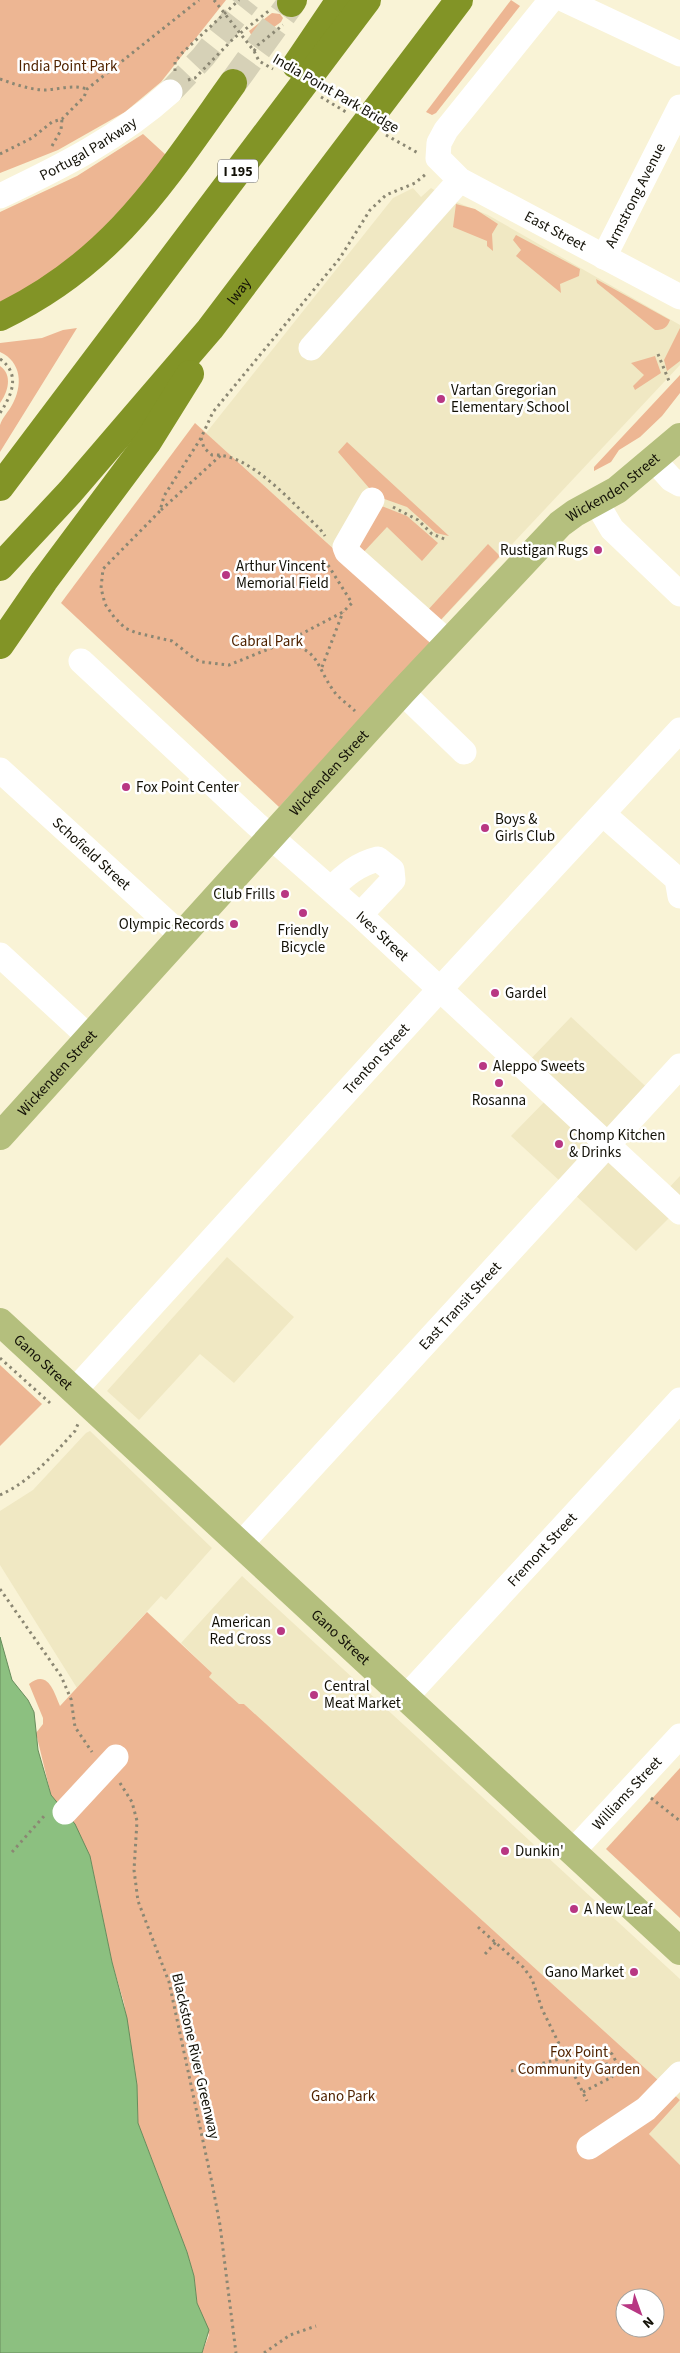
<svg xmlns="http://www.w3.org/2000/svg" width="680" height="2353" viewBox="0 0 680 2353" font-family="'Source Sans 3',sans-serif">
	<rect width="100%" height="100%" fill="#f9f3d6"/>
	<!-- built -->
	<g fill="#f0e8c3">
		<path d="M 413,188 L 421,197 L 431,188 L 449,199 L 488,215 L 680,325 L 680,365 L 428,634 L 206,433 L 393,198 Z"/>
		<path d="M 571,1017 L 656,1096 L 613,1143 L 666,1191 L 680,1176 L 680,1207 L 636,1251 L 511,1136 L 555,1091 L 526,1064 Z"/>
		<path d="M 227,1257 L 294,1317 L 234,1383 L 200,1354 L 139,1420 L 107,1391 Z"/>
		<path d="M 90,1431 L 212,1548 L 166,1600 L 161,1596 L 77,1688 L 0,1565 L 0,1511 L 33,1490 L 86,1433 Z"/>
		<path d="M 242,1576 L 680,1979 L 680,2165 L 649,2134 L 680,2100 L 244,1704 L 239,1704 L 209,1677 L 212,1673 L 181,1643 Z"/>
	</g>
	<!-- green -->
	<g fill="#edb693" fill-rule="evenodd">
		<path d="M 0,0 L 226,0 L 161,82 L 125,112 L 58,150 L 0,173 Z"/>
		<path d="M 511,0 L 520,6 L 436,113 L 432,115 L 426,112 Z"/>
		<path d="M 272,13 L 280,14 L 283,18 L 281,22 L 255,41 L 249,31 Z"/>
		<path d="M 143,134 L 166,155 L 144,185 L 76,256 L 0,306 L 0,212 L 77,176 Z"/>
		<path d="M 456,204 L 475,209 L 498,224 L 492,234 L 493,251 L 487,246 L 487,241 L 453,227 Z"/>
		<path d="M 516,235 L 580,269 L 579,276 L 560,284 L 561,293 L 516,256 L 521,250 L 513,240 Z"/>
		<path d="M 596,279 L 670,320 C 667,328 663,330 655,330 L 597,283 Z"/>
		<path d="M 77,328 L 0,452 C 0,443 0,433 0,425 C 2,418 9,411 12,405 C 23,386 22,362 0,352 L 0,343 L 42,338 L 63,330 Z"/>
		<path d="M 680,328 L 680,361 L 667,371 L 664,360 Z"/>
		<path d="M 655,356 L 661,373 L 635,390 L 633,386 L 644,375 L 631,363 Z"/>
		<path d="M 0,366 C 13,375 8,392 0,403 Z"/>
		<path d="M 680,375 L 680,393 L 662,416 L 640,437 L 619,450 L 611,462 L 594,471 L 594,467 Z"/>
		<path d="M 195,423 L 434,640 L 279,807 L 61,603 Z"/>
		<path d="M 347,442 L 449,536 L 436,533 L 407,507 L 376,496 L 338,452 Z"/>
		<path d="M 374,503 L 407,516 L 438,543 L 422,561 L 387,527 L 360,556 L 360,546 Z"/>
		<path d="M 488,544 L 500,556 L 436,625 L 427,611 Z"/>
		<path d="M 0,1365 L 42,1404 L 0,1446 Z"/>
		<path d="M 147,1612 L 212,1673 L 209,1677 L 239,1704 L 244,1704 L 680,2100 L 649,2134 L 680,2165 L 680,2353 L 202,2353 L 209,2335 L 197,2303 L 194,2276 L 187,2252 L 138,2123 L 137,2085 L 124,2003 L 112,1962 L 90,1856 L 82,1840 L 51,1795 L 36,1733 L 43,1724 L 43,1718 L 29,1684 C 48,1669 54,1692 60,1706 ZM 625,2298 L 655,2298 L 655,2328 L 625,2328 Z"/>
		<path d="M 680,1768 L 680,1918 L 606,1849 Z"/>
	</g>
	<!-- water -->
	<path fill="#8cc080" stroke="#688c5c" d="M 0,1637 L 12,1680 L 28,1700 L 34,1712 L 38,1750 L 51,1795 L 75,1824 L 90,1856 L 112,1962 L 127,2018 L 137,2085 L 138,2123 L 187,2252 L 194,2276 L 197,2303 L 209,2330 L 202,2353 L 0,2353 Z"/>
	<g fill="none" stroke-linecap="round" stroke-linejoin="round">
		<!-- minor-tunnel -->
		<path stroke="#d6d1b7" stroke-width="25" stroke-dasharray="25 12" stroke-linecap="butt" d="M 170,92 L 203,57 L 248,0"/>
		<!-- highway-tunnel -->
		<path stroke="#d6d1b7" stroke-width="28" stroke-dasharray="28 14" stroke-linecap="butt" d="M 233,83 L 291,3"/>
		<!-- path -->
		<g stroke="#8b8773" stroke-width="3" stroke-dasharray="2.5 4" stroke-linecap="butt">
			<path d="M 214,0 L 254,51 L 259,61 L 273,69"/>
			<path d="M 254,51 L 258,45 L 283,25"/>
			<path d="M 175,71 L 175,62 L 181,54 L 239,0"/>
			<path d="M 0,79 C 14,84 28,89 43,90 C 58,90 72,84 87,89"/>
			<path d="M 188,80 L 195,78 L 234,38 L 270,10"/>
			<path d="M 321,97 L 346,112"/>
			<path d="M 386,135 L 418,153"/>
			<path d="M 52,146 L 61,130 L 62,119"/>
			<path d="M 0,154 L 32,138 L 52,122 L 62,119 L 84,97 L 87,89 L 199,0"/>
			<path d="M 658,354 L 669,381"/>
			<path d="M 0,359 C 21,374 12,395 0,413"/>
			<path d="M 201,438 L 204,448 L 212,455 C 250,452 294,505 320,529 L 325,536"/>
			<path d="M 393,507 L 418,520 L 432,534 L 447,540"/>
			<path d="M 161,510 L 221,455"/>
			<path d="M 328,565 L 352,603 L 343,612 L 286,642 L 229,665 L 202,662 L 195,659 L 172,641 L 137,633 L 125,628 L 114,617 L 105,604 L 101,588 L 103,569 L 160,511 L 164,496 L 201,438 L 213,412 L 340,258 L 370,210 L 386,195 L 415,183 L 426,174"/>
			<path d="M 287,642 C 321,653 315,664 333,690 C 338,698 348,704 355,711"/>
			<path d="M 322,667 L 343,612"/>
			<path d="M 0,1358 L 50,1403"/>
			<path d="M 0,1495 C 31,1481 53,1455 75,1431 L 78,1424"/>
			<path d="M 0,1589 L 61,1676 L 71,1699 L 75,1727 L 92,1752"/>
			<path d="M 120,1783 L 132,1802 L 137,1821 L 134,1870 L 138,1901 L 169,1982 L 212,2183 L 220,2225 L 236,2353"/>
			<path d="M 651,1798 L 680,1821"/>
			<path d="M 12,1852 L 45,1815"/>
			<path d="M 478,1927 L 523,1967 L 532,1979 L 542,2009 L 587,2101"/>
			<path d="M 485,1954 L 496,1942"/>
			<path d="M 511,2071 L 604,2048 L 612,2054 L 619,2067 L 609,2072"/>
			<path d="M 583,2092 L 612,2077 L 600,2049"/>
			<path d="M 264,2353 L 290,2335 L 316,2326"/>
		</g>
		<!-- minor -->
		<g stroke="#fff" stroke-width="25">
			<path id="s1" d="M 551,0 L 446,130 L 439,143 L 438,158 L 460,180 L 680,297"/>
			<path d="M 565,0 L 680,54"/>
			<path id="s2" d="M 0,196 C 61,167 119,138 170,92"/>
			<path id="s3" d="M 604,257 L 680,107"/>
			<path d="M 311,348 L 460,180"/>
			<path d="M 654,460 L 671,479 L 680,484"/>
			<path d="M 372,500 L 345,547 L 347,552 L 449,643"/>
			<path d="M 596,502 L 612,529 L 680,594"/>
			<path id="s4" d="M 81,661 L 256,824 L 360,915 L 680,1212"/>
			<path d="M 402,692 L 464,752"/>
			<path id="s5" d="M 0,770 L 182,936"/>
			<path d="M 603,814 L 677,879 L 680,896"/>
			<path d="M 331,889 C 345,875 358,864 378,859 L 392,870 L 393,880 L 360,915"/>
			<path d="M 0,955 L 89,1037"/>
			<path id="s6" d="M 74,1391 L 429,1001 L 680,730"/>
			<path id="s7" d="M 240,1545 L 680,1066"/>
			<path id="s8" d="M 405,1698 L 680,1400"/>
			<path d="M 65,1812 L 116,1757"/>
			<path id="s9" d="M 573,1851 L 680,1736"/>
			<path d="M 589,2147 L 646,2109 L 680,2074"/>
		</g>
		<!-- major -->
		<g stroke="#b4bf7d" stroke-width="28">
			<path id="s10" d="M 0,1136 L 402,692 L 560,524 L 575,513 L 617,490 L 680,437"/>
			<path id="s11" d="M 0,1322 L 680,1951"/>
		</g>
		<!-- highway -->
		<g stroke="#829426" stroke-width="28">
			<path d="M 291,3 L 293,0"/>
			<path d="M 296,65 L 340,0"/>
			<path d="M 0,317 C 113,263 163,181 233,83"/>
			<path d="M 0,487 L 367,0"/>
			<path id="s12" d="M 0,567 L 70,492 L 210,329 L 459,0"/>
			<path d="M 0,645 L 44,581 L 147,443 L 190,374"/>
		</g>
	</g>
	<!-- markers -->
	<g fill="#b83783" stroke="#fff" stroke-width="2">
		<circle cx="441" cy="399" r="5"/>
		<circle cx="598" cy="550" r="5"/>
		<circle cx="226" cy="575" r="5"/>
		<circle cx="126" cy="787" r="5"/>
		<circle cx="485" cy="828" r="5"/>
		<circle cx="285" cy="894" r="5"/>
		<circle cx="303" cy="913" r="5"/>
		<circle cx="234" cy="924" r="5"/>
		<circle cx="495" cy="993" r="5"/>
		<circle cx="483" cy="1066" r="5"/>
		<circle cx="499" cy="1083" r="5"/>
		<circle cx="559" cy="1144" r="5"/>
		<circle cx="281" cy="1631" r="5"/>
		<circle cx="314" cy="1695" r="5"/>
		<circle cx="505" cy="1851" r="5"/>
		<circle cx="574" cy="1909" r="5"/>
		<circle cx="634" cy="1972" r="5"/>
	</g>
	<g text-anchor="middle" stroke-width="5" stroke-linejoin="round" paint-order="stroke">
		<!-- shield labels -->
		<rect fill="#fff" stroke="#5a5851" stroke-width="1" x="218" y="159.5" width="40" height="23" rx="4"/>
		<g font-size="14" font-weight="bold" fill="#131107">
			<text x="238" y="176">I 195</text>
		</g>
		<!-- park labels -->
		<g font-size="15" fill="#502300" stroke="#fff">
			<text x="68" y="71">India Point Park</text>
			<text x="267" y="646">Cabral Park</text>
			<text x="579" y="2057">Fox Point<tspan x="579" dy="17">Community Garden</tspan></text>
			<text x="343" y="2101">Gano Park</text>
		</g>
		<!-- street labels -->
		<g font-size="15" fill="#131107" stroke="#fff">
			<text transform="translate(336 93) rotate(30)" y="5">India Point Park Bridge</text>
			<text dy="5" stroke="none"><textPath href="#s2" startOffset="100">Portugal Parkway</textPath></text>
			<text dy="5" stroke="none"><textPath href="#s3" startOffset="69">Armstrong Avenue</textPath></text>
			<text dy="5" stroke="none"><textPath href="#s1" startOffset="336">East Street</textPath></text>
			<text dy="5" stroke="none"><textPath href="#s12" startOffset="365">Iway</textPath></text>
			<text dy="5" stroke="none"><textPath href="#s10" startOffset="894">Wickenden Street</textPath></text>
			<text dy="5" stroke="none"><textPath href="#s10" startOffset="490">Wickenden Street</textPath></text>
			<text dy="5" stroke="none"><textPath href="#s5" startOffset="124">Schofield Street</textPath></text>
			<text dy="5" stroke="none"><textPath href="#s4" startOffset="408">Ives Street</textPath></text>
			<text dy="5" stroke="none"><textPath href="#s6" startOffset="449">Trenton Street</textPath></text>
			<text dy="5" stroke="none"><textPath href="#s10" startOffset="85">Wickenden Street</textPath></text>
			<text dy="5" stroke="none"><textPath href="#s7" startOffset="325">East Transit Street</textPath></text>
			<text dy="5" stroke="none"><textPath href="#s11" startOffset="59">Gano Street</textPath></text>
			<text dy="5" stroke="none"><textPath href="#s8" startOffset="202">Fremont Street</textPath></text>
			<text dy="5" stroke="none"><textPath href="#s11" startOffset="464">Gano Street</textPath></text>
			<text dy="5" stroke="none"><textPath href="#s9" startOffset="79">Williams Street</textPath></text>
			<text transform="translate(196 2056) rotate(77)" y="5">Blackstone River Greenway</text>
		</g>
		<!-- poi labels -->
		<g font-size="15" fill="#131107" stroke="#fff" text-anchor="start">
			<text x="451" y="395">Vartan Gregorian<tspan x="451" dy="17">Elementary School</tspan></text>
			<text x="588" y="555" text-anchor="end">Rustigan Rugs</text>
			<text x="236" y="571">Arthur Vincent<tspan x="236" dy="17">Memorial Field</tspan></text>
			<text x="136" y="792">Fox Point Center</text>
			<text x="495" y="824">Boys &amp;<tspan x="495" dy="17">Girls Club</tspan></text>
			<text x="275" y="899" text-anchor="end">Club Frills</text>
			<text x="224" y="929" text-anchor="end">Olympic Records</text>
			<text x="303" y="935" text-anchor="middle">Friendly<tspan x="303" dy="17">Bicycle</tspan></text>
			<text x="505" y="998">Gardel</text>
			<text x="493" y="1071">Aleppo Sweets</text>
			<text x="499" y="1105" text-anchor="middle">Rosanna</text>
			<text x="569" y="1140">Chomp Kitchen<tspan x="569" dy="17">&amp; Drinks</tspan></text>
			<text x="271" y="1627" text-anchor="end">American<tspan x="271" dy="17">Red Cross</tspan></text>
			<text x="324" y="1691">Central<tspan x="324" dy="17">Meat Market</tspan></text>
			<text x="515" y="1856">Dunkin'</text>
			<text x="584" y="1914">A New Leaf</text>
			<text x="624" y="1977" text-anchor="end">Gano Market</text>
		</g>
	</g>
	<!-- north arrow -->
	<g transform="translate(640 2313) rotate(139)"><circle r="24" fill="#ffffff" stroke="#a1a09c"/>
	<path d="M0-4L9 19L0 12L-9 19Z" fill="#b83783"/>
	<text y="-8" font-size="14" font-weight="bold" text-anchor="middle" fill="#131107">N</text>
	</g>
</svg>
